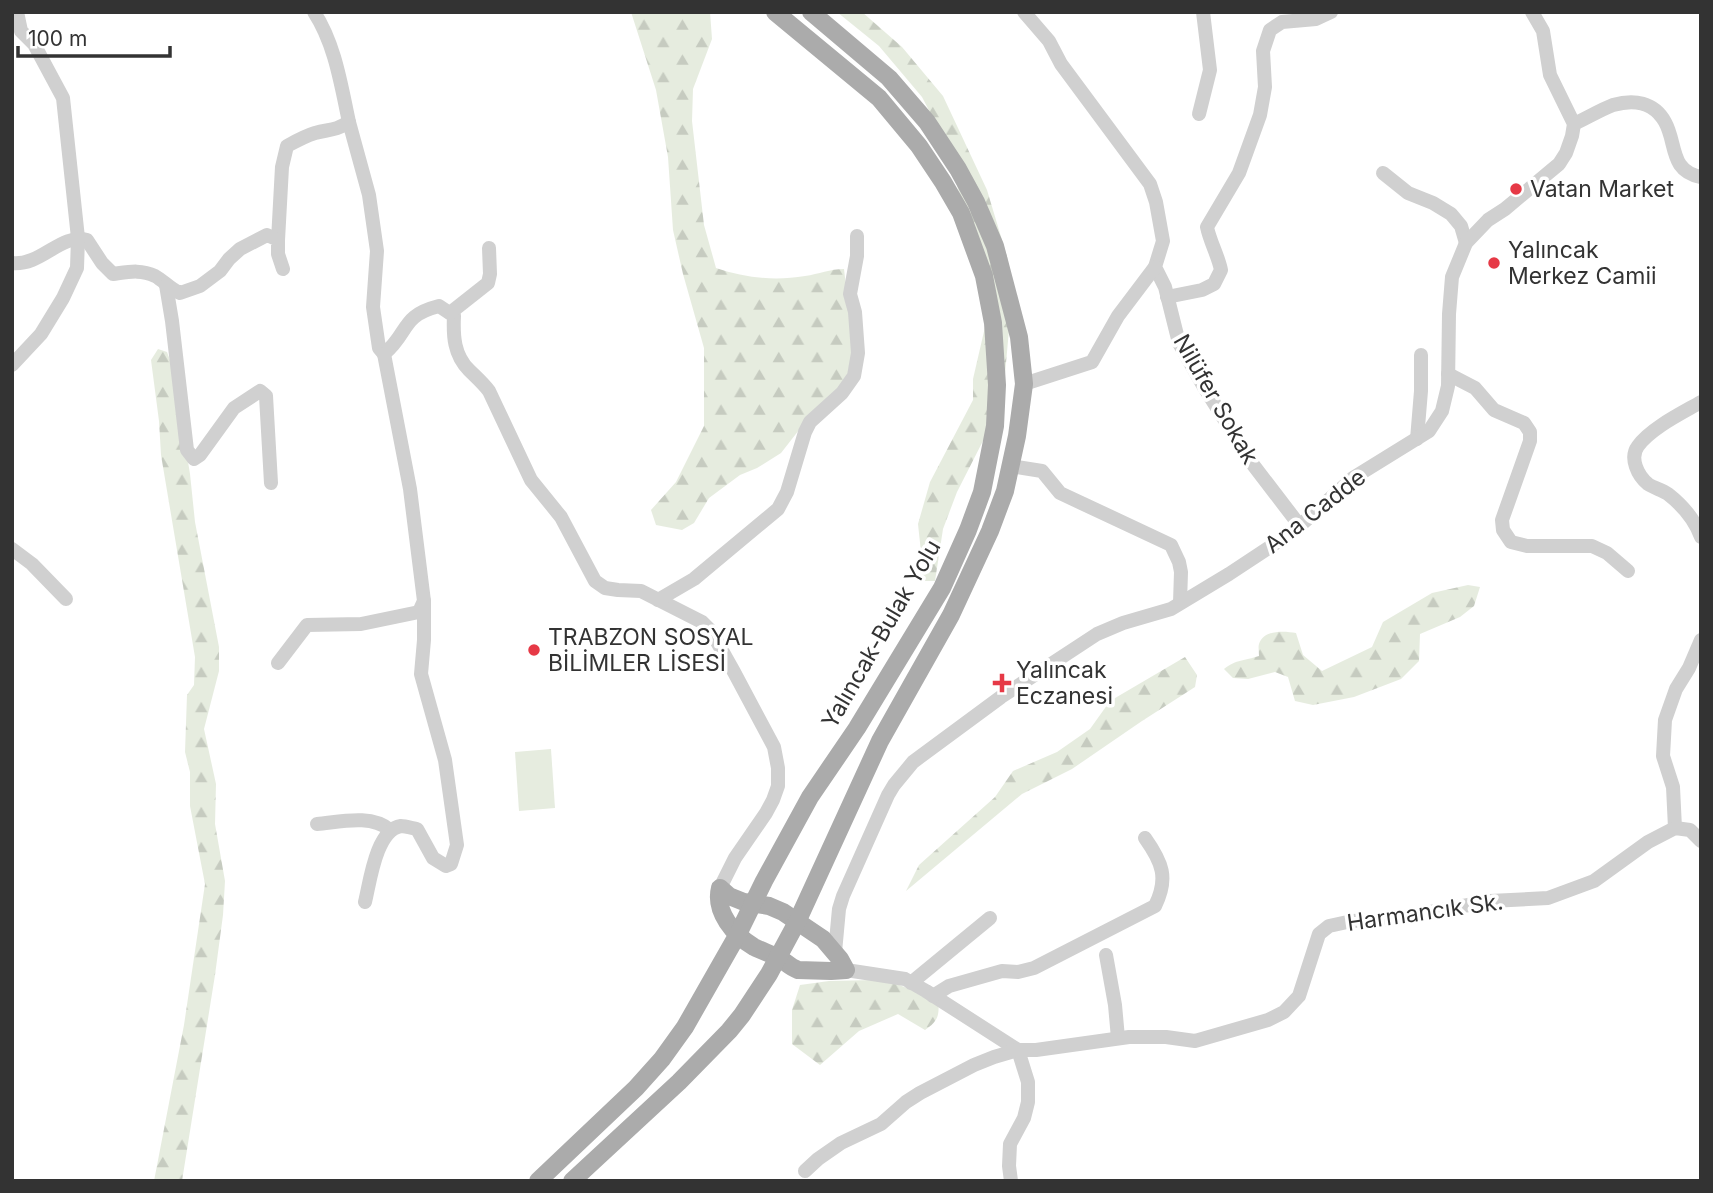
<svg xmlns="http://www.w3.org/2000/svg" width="1713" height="1193" viewBox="0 0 1713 1193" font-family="Inter,sans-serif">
	<defs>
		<pattern id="forest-firs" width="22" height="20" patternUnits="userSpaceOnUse" patternTransform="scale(1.75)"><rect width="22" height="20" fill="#e6ecdf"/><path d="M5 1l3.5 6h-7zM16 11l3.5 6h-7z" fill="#c6cbc0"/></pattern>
	</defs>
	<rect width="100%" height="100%" fill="#fff"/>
	<!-- forest -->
	<g fill="url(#forest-firs)">
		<path d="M 631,12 L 710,12 L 712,39 L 693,89 L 692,121 L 704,225 L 716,268 C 745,278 775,281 805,276 C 819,274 830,269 844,269 L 854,354 L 849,375 L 836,391 L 799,430 L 781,453 L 757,468 L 740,475 L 709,498 L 694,523 L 682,530 L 656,525 L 651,510 L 676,482 L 704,426 L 704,348 L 683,274 L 673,230 L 668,157 L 656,90 Z"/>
		<path d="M 837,12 L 862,12 L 902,47 L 943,96 L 987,190 L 1008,260 L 1011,308 L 1004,385 L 987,433 L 957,492 L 943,529 L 935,581 L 920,581 L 917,563 L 921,552 L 918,524 L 930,482 L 973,400 L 973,379 L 985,327 L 972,229 L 958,189 L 947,145 L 922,97 L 879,46 Z"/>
		<path d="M 158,349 L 167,352 L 173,368 L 190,474 L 195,522 L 219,647 L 219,671 L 204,729 L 216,784 L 215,824 L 225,881 L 223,915 L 215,975 L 182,1181 L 154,1181 L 184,1025 L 205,884 L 190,806 L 190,772 L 185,752 L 187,695 L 194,685 L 195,657 L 161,455 L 159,421 L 151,360 Z"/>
		<path d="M 1468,585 L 1480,587 L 1474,606 L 1460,617 L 1420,634 L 1419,661 L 1401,679 L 1354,697 L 1313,705 L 1295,701 L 1288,677 L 1275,672 L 1248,679 L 1233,678 L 1224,669 C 1237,659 1244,661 1259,656 C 1259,652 1258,647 1259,644 C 1264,629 1285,631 1296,633 L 1303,655 L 1322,671 L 1372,647 L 1383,622 L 1432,593 Z"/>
		<path d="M 1185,657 L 1197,675 L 1195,687 L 1142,721 L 1072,769 L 1022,794 L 906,891 L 919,865 L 995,797 L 1013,771 L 1057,752 L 1090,729 L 1110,701 Z"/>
		<path d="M 874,980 L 897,984 L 938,1001 C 940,1016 937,1022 925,1030 L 898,1014 L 859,1031 L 820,1065 L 792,1044 L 792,1010 L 800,985 L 829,981 Z"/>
	</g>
	<!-- pitch -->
	<path fill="#e6ecdf" d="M 551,749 L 555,808 L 519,811 L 515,752 Z"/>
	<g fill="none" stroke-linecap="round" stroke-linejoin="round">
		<!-- minor -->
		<g stroke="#d0d0d0" stroke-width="14">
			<path d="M 1024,12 L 1049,41 L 1061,64 L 1150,184 L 1156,202 L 1163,241 L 1155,267 L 1165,287 L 1179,343 L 1204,387 L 1251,462 L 1300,526"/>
			<path d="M 1199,114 L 1210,70 L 1203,12"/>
			<path d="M 349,122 L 369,195 L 377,251 L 373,307 L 379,348 L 384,354 C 410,332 400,316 439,306 L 454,316 C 453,336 454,355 469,370 C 476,377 483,383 489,391 L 531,480 L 561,517 L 595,581 L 605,588 L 618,590 L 641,591 L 702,622 L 711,631 L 734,672 L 774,747 L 778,768 L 778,786 L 773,800 L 766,813 L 735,858 L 720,888"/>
			<path d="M 1574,124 C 1587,118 1600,110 1613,105 C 1634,99 1654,102 1665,122 C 1677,143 1669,171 1701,177"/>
			<path d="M 1383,173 L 1408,193 L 1433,203 L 1451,214 L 1461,226 L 1466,243"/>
			<path d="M 278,240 L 282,167 L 287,146 C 296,141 305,136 315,133 C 330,129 335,131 349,122 C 341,85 335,44 314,12"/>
			<path d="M 12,263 C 42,266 60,233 87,240 L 102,263 L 113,274 C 128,272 141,269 155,276 C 164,281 170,289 180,293 L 200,286 L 220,271 L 229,259 L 240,249 L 267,235 L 278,240 L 278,254 L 283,269"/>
			<path d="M 166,285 L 172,321 L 187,450 L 194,459 L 200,455 L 234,408 L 260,391 L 266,396 L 271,483"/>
			<path d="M 1167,297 L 1202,290 L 1214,284 L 1221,270 C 1218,255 1210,242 1207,227 L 1239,173 L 1260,115 L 1265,87 L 1263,51 L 1270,30 L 1282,22 L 1316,19 L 1331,12"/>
			<path d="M 450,313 L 488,283 L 490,274 L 489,248"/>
			<path d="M 12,365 L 41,334 L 63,298 L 77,268 L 78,238 L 63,98 L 34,44 L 21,31 L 17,12"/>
			<path d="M 1448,374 L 1475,388 L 1494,410 L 1524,423 L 1530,432 L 1530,441 L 1502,520 L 1503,530 L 1511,542 L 1527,546 L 1592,546 L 1607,553 L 1628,571"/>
			<path d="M 1024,384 L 1092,362 L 1118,316 L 1155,267"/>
			<path d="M 1701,402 C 1682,413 1651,428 1638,446 C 1629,458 1638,476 1648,484 C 1654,488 1662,490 1668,494 C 1682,505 1695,520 1701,537"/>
			<path d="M 1417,439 L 1421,391 L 1421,355"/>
			<path d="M 1010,466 L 1042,471 L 1060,493 L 1171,545 L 1179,562 L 1181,572 L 1180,603"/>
			<path d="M 12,549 L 32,564 L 66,599"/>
			<path d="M 658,600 L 694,579 L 778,509 L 787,492 L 805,432 L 810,422 L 842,393 L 854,376 L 858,353 L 855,312 L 850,294 L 857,256 L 857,236"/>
			<path d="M 278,663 L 307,625 L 361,624 L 419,612 L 424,601 L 410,489 L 384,354"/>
			<path d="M 317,824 C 340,822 371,814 390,830"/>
			<path d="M 1675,828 L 1673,787 L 1663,756 L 1665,720 L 1676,689 L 1689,668 L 1701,640"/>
			<path d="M 365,902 C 370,882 376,830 401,826 C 405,826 412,828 417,829 L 433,858 L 446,866 L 451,864 L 457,845 L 445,760 L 421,674 L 424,640 L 424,601"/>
			<path d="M 835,952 L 839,909 L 843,896 L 888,795 L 894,785 L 913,762 L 1001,697 L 1097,634 L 1123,623 L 1171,609 L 1229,574 L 1294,531 L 1353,478 L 1429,431 L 1442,411 L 1448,386 L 1449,314 L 1452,277 L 1466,243 L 1488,220 L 1505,209 L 1559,164 L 1566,153 L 1572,136 L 1574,124 L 1550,75 L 1543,31 L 1532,12"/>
			<path d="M 1106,955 L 1115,1005 L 1118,1038"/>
			<path d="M 846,970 L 905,979 L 926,991 L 1018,1050 L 1028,1082 L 1028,1102 L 1024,1118 L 1010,1144 L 1009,1166 L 1011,1181"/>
			<path d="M 911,983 L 990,918"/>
			<path d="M 933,996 L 949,986 L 1002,971 L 1018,972 L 1034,968 L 1155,906 C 1169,878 1162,862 1145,838"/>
			<path d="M 805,1171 L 818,1159 L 841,1143 L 881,1124 L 906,1102 L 920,1093 L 974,1065 L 994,1057 L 1018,1050 L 1036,1050 L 1129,1037 L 1166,1037 L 1195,1041 L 1268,1020 L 1284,1012 L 1299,996 L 1319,934 L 1329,926 L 1352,921 L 1393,919 L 1490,901 L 1548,898 L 1594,881 L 1648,842 L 1675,828 L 1690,830 L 1701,841"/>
		</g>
		<!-- major -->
		<g stroke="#ababab" stroke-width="18">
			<path d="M 720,888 L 729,896 L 744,902 L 769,906 L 783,912 L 823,939 L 840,959 L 846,970 L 831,971 L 798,970 C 790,967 786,962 779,958 C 771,954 762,951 754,947 C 734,935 714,912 720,888 Z"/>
			<path d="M 538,1181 L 636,1088 L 662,1059 L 685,1027 L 738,934 L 764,881 L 810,797 L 857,728 L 942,588 L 968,530 L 982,492 L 995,426 L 997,385 L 993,323 L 984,276 L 961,213 L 943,182 L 919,146 L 879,98 L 775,12"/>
			<path d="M 572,1181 L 679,1082 L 729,1031 L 742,1015 L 769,974 L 797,922 L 880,741 L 951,615 L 990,531 L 1005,491 L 1017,436 L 1024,384 L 1019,337 L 995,246 L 976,202 L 958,169 L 927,122 L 889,78 L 811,12"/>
		</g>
	</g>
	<!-- markers -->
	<g fill="#e63946" stroke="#fff" stroke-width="2.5">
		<circle cx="1516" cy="189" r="7"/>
		<circle cx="1494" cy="263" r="7"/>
		<circle cx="534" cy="650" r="7"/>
		<path d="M998.5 672.5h7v7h7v7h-7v7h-7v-7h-7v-7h7z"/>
	</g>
	<g text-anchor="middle" stroke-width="7" stroke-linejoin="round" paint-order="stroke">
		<!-- poi labels -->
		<g font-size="23" fill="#333" stroke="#fff" text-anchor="start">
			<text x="1530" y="197">Vatan Market</text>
			<text x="1508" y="258">Yalıncak<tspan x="1508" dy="26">Merkez Camii</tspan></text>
			<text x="548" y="645">TRABZON SOSYAL<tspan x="548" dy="26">BİLİMLER LİSESİ</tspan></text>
			<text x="1016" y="678">Yalıncak<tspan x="1016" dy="26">Eczanesi</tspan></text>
		</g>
		<!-- street labels -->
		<g font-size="23" fill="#333" stroke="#fff">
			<text transform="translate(1216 399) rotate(60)" y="8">Nilüfer Sokak</text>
			<text transform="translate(1315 511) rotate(-38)" y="8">Ana Cadde</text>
			<text transform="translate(881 634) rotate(-60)" y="8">Yalıncak-Bulak Yolu</text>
			<text transform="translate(1425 912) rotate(-8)" y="8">Harmancık Sk.</text>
		</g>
	</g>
	<!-- border -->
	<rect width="1713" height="1193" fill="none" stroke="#333333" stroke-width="28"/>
	<!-- scale -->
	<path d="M18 46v10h152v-10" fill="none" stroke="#333333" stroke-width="3.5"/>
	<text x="28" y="46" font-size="21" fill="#333333" stroke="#ffffff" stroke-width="5" paint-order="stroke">100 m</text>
</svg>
